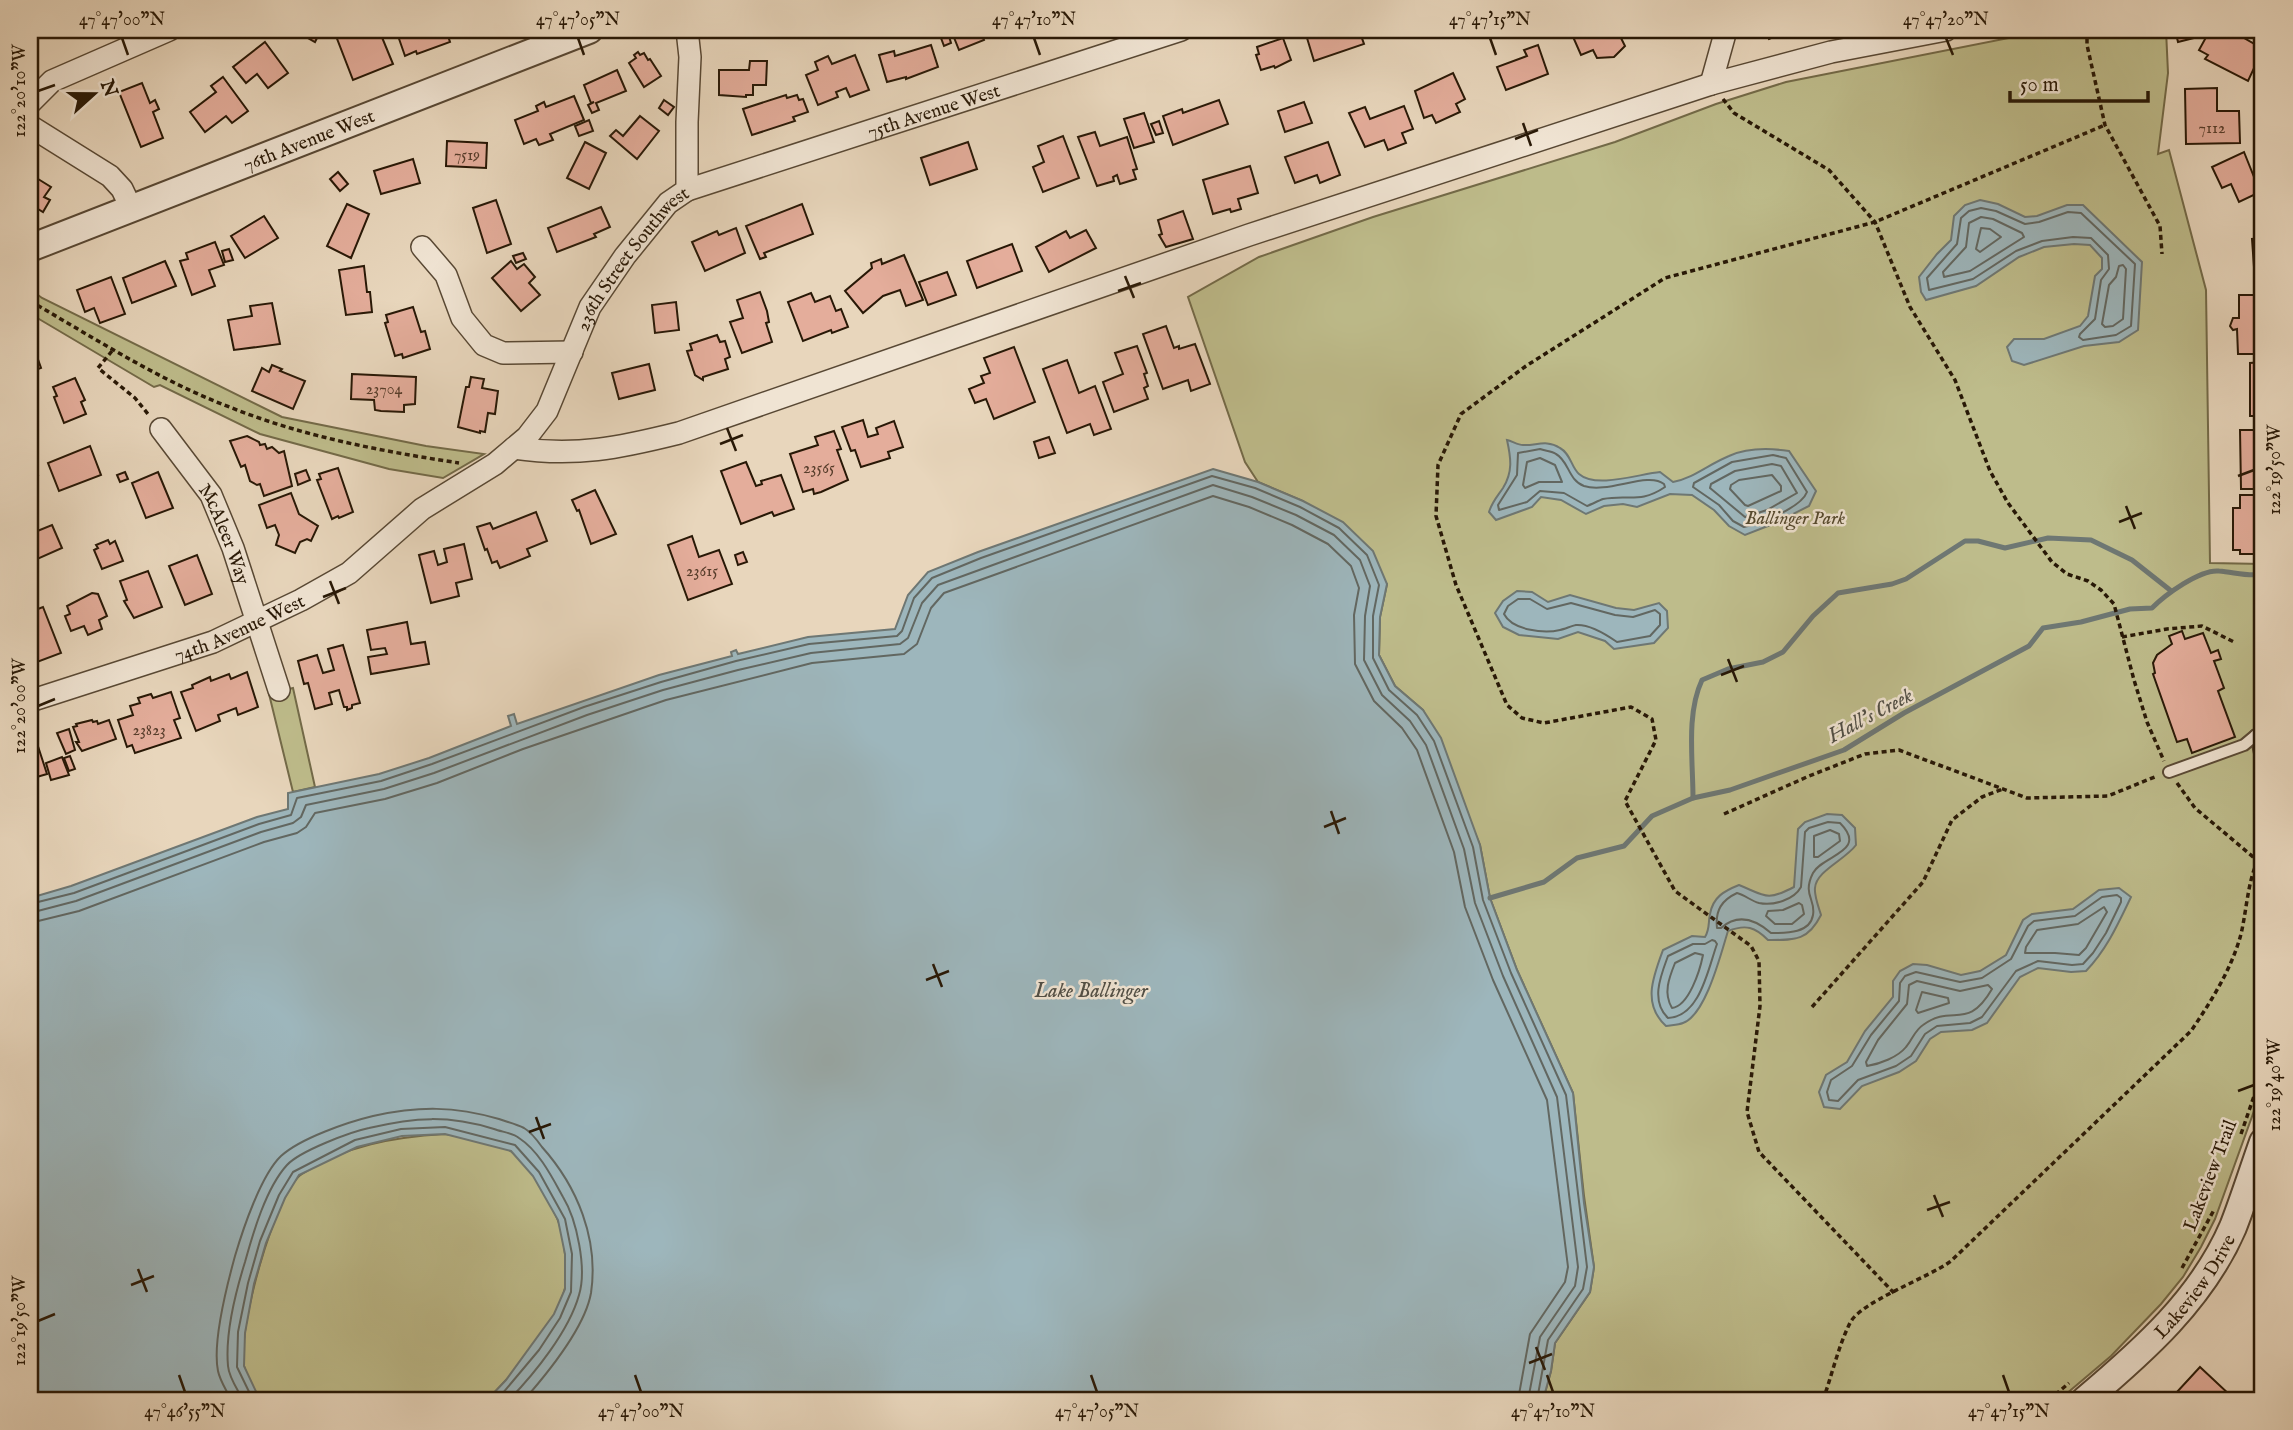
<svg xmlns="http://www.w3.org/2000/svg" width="2293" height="1430" viewBox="0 0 2293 1430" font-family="'IM FELL English',serif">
	<rect width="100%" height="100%" fill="#e8d6bc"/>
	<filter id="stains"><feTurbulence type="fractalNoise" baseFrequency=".00286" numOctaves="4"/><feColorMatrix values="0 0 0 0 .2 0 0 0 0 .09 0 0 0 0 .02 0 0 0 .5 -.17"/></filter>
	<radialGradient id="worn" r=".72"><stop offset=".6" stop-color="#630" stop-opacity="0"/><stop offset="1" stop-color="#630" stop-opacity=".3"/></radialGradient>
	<!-- green -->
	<g fill="#bebc8b" stroke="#736a48" stroke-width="2">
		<path d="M 2049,30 L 2166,30 L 2168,73 L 2158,154 L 2169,150 L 2206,290 L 2210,563 L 2263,564 L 2263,1086 L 2215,1219 L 2201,1247 L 2183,1277 L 2161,1304 L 2111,1356 L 2059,1400 L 1543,1400 L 1551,1371 L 1555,1343 L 1590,1292 L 1594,1267 L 1584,1196 L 1573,1093 L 1517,970 L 1490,898 L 1480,845 L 1423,710 L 1395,686 L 1379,655 L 1380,617 L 1387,584 L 1303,501 L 1258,482 L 1245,462 L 1188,297 L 1259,257 L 1373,217 L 1615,142 L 1716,104 L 1786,82 Z"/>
		<path d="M 30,289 L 42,298 L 282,417 L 426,446 L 484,454 L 443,478 L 389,469 L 260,434 L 160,385 L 154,387 L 39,319 L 30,323 Z"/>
		<path d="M 293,688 L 315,787 L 293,792 L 269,694 Z"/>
		<path d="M 445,1134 C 461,1137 501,1143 512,1152 C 531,1167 547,1196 557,1218 C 564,1233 569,1275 564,1292 C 552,1330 515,1372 487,1400 L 260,1400 C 255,1390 247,1378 244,1366 C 236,1335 275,1191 302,1174 C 345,1145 395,1137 445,1134 Z"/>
	</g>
	<!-- water -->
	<g fill="#9db6bc" stroke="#6e7773" stroke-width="2">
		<path d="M 1980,200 L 1998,204 L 2025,217 L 2037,216 L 2067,205 L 2083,205 L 2142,262 L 2138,330 L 2119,342 L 2084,346 L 2024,365 L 2012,361 L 2007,347 L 2014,339 L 2044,339 L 2080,326 L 2088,316 L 2095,276 L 2102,269 L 2102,258 L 2090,245 L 2074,244 L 2044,247 L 2019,257 L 1976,286 L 1926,300 L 1921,292 L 1919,277 L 1937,254 L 1951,240 L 1954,216 L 1965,205 Z"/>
		<path d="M 1507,440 C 1512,441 1518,445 1523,445 C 1536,446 1546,439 1560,448 C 1571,454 1571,467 1579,474 C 1596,489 1639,474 1660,472 L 1673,482 C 1694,478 1709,464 1729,456 C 1747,448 1769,448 1789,451 L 1816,491 L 1809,506 L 1773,524 L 1745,535 L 1729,526 L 1714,510 L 1692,495 L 1670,494 L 1637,507 L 1623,504 L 1604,506 L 1586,514 L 1561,500 L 1541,497 L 1532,507 L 1496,520 L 1489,512 C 1492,502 1497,497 1503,488 C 1513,472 1511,458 1507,440 Z"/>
		<path d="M 1213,469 L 1258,482 L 1303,501 L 1343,522 L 1373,551 L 1387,584 L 1380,617 L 1379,655 L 1395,686 L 1423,710 L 1441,738 L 1480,845 L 1490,898 L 1517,970 L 1573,1093 L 1584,1203 L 1594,1267 L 1590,1292 L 1555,1343 L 1551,1371 L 1543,1400 L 487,1400 L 506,1380 L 554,1314 L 565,1289 L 565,1254 L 558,1220 L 533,1176 L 511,1151 L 445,1134 L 402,1136 L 357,1147 L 299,1175 L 285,1198 L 266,1243 L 254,1284 L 245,1333 L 244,1366 L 260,1400 L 30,1400 L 30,898 L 71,886 L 257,817 L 288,809 L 288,793 L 379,774 L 429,758 L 511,726 L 508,716 L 514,714 L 517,724 L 659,675 L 732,656 L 731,652 L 736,650 L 738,654 L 808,637 L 895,629 L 908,595 L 928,572 L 978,552 Z"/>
		<path d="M 1517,591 L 1532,592 L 1548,602 L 1570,595 L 1616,608 L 1634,610 L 1659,603 L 1667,611 L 1668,628 L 1654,643 L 1614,649 L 1605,641 L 1578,632 L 1558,639 L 1519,635 L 1503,627 L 1495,613 L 1503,601 Z"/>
		<path d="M 1827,814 L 1842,815 L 1855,828 L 1856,845 C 1845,860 1816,871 1815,888 C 1814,896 1819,908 1821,915 C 1808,941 1795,940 1768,940 C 1755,927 1746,924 1728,931 C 1721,953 1706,1015 1683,1023 C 1678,1025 1671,1025 1666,1026 C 1642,1004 1653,977 1663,950 L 1692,936 L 1705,937 C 1710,929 1708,923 1710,914 C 1713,897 1724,891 1739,885 C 1764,895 1766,902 1794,887 L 1798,829 L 1805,822 Z"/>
		<path d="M 2119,888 L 2131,897 C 2118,924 2107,949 2086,971 L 2071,972 L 2038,968 L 2020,977 L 1987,1023 L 1972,1030 L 1941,1032 L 1930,1039 L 1916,1061 L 1899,1072 L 1862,1086 L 1840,1109 L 1824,1107 L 1819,1092 L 1826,1075 L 1847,1062 L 1865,1031 L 1893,997 L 1893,981 L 1900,971 L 1913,964 L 1927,965 L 1961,975 L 1980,971 L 2006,955 L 2023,920 L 2032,914 L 2073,909 L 2099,890 Z"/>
	</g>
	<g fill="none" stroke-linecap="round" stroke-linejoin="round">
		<!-- shore -->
		<g stroke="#626761" stroke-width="2">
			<path d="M 1981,208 L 1996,211 L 2025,224 L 2039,222 L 2068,212 L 2081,213 L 2135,264 L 2131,326 L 2116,335 L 2083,340 L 2079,337 L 2080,334 L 2095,319 L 2101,280 L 2109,269 L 2108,255 L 2091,238 L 2073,237 L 2042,241 L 2016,251 L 1973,279 L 1929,290 L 1927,278 L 1957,244 L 1961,218 L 1969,211 Z"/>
			<path d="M 1981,217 L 1993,219 L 2022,233 L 2024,237 L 1970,271 L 1944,277 L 1943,272 L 1966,247 L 1969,223 Z"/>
			<path d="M 1981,228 L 1990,229 L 2001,237 L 1980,252 L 1976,249 Z"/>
			<path d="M 2123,265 L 2126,269 L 2123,319 L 2113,326 L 2105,327 L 2102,324 L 2109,285 L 2116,277 L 2119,266 Z"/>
			<path d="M 1540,449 C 1545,451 1552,451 1556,454 C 1569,461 1568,480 1584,486 C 1608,494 1648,471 1664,484 L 1665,487 C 1640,504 1628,494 1603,499 C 1598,501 1592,504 1587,506 L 1564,493 L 1540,491 L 1527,502 L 1499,510 L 1498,505 L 1517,475 L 1518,453 Z"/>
			<path d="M 1773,455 L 1786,458 L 1807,492 C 1801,508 1761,523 1744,527 L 1733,521 L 1719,505 L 1693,487 L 1694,483 L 1732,462 Z"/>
			<path d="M 1540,458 L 1555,465 L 1562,482 L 1539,482 L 1525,488 L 1523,485 L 1527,462 Z"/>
			<path d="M 1772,464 L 1781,466 L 1797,493 L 1767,510 L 1745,517 L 1710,488 L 1711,484 L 1735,471 Z"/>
			<path d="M 1772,475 L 1781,486 L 1781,491 L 1748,506 L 1745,505 L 1730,489 L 1731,485 L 1739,480 Z"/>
			<path d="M 1518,599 L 1530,599 L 1547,609 L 1571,603 L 1615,615 L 1633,617 L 1655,610 L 1660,614 L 1660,625 L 1650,636 L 1617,642 C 1607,635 1590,624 1576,625 C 1571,626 1565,629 1560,630 C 1544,634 1512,630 1504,614 L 1508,606 Z"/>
			<path d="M 1828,822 L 1840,823 C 1869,852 1822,855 1813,873 C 1802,895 1816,899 1813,915 C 1810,934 1785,933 1771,933 C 1755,919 1738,913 1721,928 L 1717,928 C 1715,910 1722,900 1737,893 C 1745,895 1751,901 1759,903 C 1773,906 1794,900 1801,887 L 1805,832 L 1809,828 Z"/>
			<path d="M 1830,830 L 1839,834 L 1840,841 L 1818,857 L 1814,857 L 1814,836 Z"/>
			<path d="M 2117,895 L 2121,898 L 2121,902 L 2106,933 L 2093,953 L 2083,964 L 2072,965 L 2038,961 L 2016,971 L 1982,1017 L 1970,1023 L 1937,1026 L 1925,1034 L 1911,1056 L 1896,1066 L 1858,1080 L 1838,1101 L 1829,1100 L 1827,1092 L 1831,1080 L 1852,1066 L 1871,1035 L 1899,1001 L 1900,983 L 1905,976 L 1916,972 L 1960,982 L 1982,978 L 2011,959 L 2028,926 L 2034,921 L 2075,916 L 2102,897 Z"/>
			<path d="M 1799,903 L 1802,905 L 1804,914 L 1792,924 L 1775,924 L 1766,916 L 1768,911 L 1783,910 Z"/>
			<path d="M 30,904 L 74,893 L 259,824 L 291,815 L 297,798 L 381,781 L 432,764 L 584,707 L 661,682 L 736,661 L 809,644 L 897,636 L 902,631 L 914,598 L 932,578 L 981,558 L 1212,476 L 1255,488 L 1300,507 L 1339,528 L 1367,555 L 1379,585 L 1373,616 L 1373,658 L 1389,690 L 1417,715 L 1434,741 L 1473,847 L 1483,900 L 1511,973 L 1566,1095 L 1587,1267 L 1583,1289 L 1548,1340 L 1537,1400"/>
			<path d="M 2104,907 L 2107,912 L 2086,948 L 2079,955 L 2055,953 L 2025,953 L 2026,947 L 2037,930 L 2078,924 Z"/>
			<path d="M 30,913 L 76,901 L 261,832 L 293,823 L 301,817 L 306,805 L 384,789 L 434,773 L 587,715 L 663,690 L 738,670 L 811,653 L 900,644 L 908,638 L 922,603 L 938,585 L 1213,485 L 1252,497 L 1296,515 L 1334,535 L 1360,560 L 1370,586 L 1365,616 L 1364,660 L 1382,695 L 1410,721 L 1426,745 L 1464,849 L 1475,903 L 1503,976 L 1557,1097 L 1578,1267 L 1575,1286 L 1540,1337 L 1528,1400"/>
			<path d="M 30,923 L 79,911 L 264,842 L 297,833 L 306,827 L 315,813 L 385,799 L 437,783 L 523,749 L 666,700 L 812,663 L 904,654 L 917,644 L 931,608 L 944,593 L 1213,496 L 1249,507 L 1292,525 L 1328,544 L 1351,566 L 1359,588 L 1354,615 L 1355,664 L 1374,701 L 1402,728 L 1417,750 L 1454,852 L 1465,907 L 1493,980 L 1547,1100 L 1568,1267 L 1565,1282 L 1530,1334 L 1518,1400"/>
			<path d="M 1712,940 L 1715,941 L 1717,944 C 1708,969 1700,1017 1668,1018 C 1650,1001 1661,975 1668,956 L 1693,944 L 1705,944 Z"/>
			<path d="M 1695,953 L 1703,955 C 1700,970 1689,1006 1672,1008 C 1663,993 1669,978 1675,963 Z"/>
			<path d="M 1917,981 L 1960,991 L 1988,985 L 1992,989 C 1967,1032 1953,1003 1923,1025 C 1915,1030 1912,1040 1906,1047 C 1898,1057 1880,1064 1867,1066 L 1866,1062 L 1878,1040 L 1907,1004 L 1909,985 Z"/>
			<path d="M 1922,992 L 1948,998 L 1949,1003 L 1918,1013 L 1916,1010 Z"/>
			<path d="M 231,1400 C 227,1391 220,1381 218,1371 C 212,1342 227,1285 235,1256 C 243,1229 261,1175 281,1156 C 301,1138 348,1122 373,1116 C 419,1106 454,1106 499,1119 C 507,1122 516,1124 524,1128 C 531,1132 537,1140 542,1147 C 577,1186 599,1239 591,1293 C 585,1327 546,1375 524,1400"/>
			<path d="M 243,1400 C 238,1390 229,1378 228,1366 C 225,1333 235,1294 245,1262 C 253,1233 266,1188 287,1165 C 300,1151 350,1132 369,1128 C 415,1117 448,1115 494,1129 C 502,1132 513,1133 519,1138 C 539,1151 552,1177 563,1197 C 577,1220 587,1269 579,1295 C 569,1331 535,1373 509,1400"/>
			<path d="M 253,1400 L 237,1367 L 238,1332 L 248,1283 L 260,1241 L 279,1195 L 293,1172 L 355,1140 L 401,1129 L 445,1127 L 515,1145 L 539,1172 L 565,1219 L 572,1254 L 571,1292 L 560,1318 L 539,1350 L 497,1400"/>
		</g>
		<!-- stream -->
		<g stroke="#6e7773" stroke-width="5">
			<path d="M 1693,798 C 1693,760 1686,714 1702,680 L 1728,669 L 1763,662 L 1783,652 L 1813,616 L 1838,593 L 1892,584 L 1906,579 L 1965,541 L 1978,541 L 2005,548 L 2048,538 L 2091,540 L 2132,560 L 2170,590"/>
			<path d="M 1490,898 L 1544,882 L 1577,858 L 1624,846 L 1652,816 L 1693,798 L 1730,790 L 1844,750 L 1904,713 L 2029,646 L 2043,628 L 2081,622 L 2130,609 L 2152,608 C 2165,595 2200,569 2219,571 C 2234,572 2248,577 2263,574"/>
		</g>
	</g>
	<!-- building -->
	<g fill="#e4ad9b" stroke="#281806" stroke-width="2">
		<path d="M 303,30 L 310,30 L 319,34 L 315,42 L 301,34 Z"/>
		<path d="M 352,30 L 379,30 L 393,64 L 353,80 L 336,36 Z"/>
		<path d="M 406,30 L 446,30 L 450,42 L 417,54 L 416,51 L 405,56 L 397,33 Z"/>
		<path d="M 938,30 L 947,30 L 951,43 L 944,46 Z"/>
		<path d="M 951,30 L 996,30 L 982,35 L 984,40 L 959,50 Z"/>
		<path d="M 1330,30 L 1359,30 L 1364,44 L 1314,61 L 1307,38 Z"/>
		<path d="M 1392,30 L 1414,30 L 1393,34 Z"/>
		<path d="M 1570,30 L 1617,30 L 1625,46 L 1614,57 L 1597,58 L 1593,50 L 1581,55 Z"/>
		<path d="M 1764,30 L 1790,30 L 1769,39 Z"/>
		<path d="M 2175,30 L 2197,30 L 2198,37 L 2178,42 Z"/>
		<path d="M 2210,30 L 2220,32 L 2221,30 L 2230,30 L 2263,49 L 2248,81 L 2205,59 L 2208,55 L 2199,50 Z"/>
		<path d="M 1283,38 L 1291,60 L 1275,68 L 1274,66 L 1261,70 L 1256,55 L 1259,54 L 1257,47 Z"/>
		<path d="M 265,42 L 288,73 L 268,88 L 257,74 L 246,83 L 233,67 Z"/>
		<path d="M 931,45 L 938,67 L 906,79 L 906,77 L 887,82 L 879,55 L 894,51 L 895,56 Z"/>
		<path d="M 1538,45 L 1548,74 L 1506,90 L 1497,67 L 1527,56 L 1524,50 Z"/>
		<path d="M 638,52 L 640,55 L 644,53 L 648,60 L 650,59 L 661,76 L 644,87 L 629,63 L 636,58 L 634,55 Z"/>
		<path d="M 855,55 L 869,90 L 850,97 L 846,88 L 836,92 L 838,97 L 818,105 L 806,75 L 818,70 L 815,62 L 828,56 L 832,64 Z"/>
		<path d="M 750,61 L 767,61 L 766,85 L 753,85 L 753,95 L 746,95 L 746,97 L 719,95 L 719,70 L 749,70 Z"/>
		<path d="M 617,70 L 626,91 L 596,103 L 599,110 L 592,113 L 588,105 L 594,102 L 591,103 L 584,85 Z"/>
		<path d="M 1453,73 L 1465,99 L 1456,104 L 1460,112 L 1436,123 L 1432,115 L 1424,118 L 1415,91 Z"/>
		<path d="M 223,77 L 248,111 L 232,123 L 226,116 L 205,132 L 190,112 L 216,92 L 211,86 Z"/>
		<path d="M 142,83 L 150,103 L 155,100 L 159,109 L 153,112 L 163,138 L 141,147 L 119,92 Z"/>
		<path d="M 2217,88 L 2217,111 L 2239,111 L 2240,143 L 2186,144 L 2185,89 Z"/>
		<path d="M 786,95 L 787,98 L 797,95 L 799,100 L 803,99 L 808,112 L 793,117 L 795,121 L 752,135 L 743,109 Z"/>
		<path d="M 574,96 L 584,120 L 550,134 L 553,140 L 539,145 L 536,139 L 524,144 L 515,120 L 538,111 L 536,106 L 544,102 L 546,107 Z"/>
		<path d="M 664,100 L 674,107 L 668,115 L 659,108 Z"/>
		<path d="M 1219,100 L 1228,124 L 1173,145 L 1163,116 L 1182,109 L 1183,113 Z"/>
		<path d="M 1304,102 L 1312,123 L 1285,132 L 1278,111 Z"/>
		<path d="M 1404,106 L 1413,129 L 1402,133 L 1406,143 L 1388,150 L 1384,140 L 1365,147 L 1349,113 L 1365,107 L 1370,119 Z"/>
		<path d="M 1144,113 L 1154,142 L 1134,148 L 1124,119 Z"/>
		<path d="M 640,116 L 659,131 L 637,159 L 610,136 L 616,130 L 623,136 Z"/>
		<path d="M 589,120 L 593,131 L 579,136 L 575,126 Z"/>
		<path d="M 1159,121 L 1163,133 L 1156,135 L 1151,124 Z"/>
		<path d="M 1095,132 L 1100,146 L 1127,137 L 1137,169 L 1133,170 L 1136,179 L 1120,184 L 1117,175 L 1113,177 L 1114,181 L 1097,186 L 1078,137 Z"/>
		<path d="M 1063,136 L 1079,178 L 1043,192 L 1033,167 L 1044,162 L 1038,146 Z"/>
		<path d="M 447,141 L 487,143 L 486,168 L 446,166 Z"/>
		<path d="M 585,142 L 606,153 L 589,189 L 567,178 Z"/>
		<path d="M 968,142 L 977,169 L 930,185 L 921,158 Z"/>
		<path d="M 1328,142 L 1340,175 L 1320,183 L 1317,175 L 1295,183 L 1285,157 Z"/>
		<path d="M 2244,152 L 2260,192 L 2239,202 L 2231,184 L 2222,188 L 2212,167 Z"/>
		<path d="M 413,159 L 420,183 L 381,194 L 374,171 Z"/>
		<path d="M 1250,166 L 1258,193 L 1238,199 L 1241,209 L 1231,212 L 1230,209 L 1213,214 L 1203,180 Z"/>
		<path d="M 338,172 L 348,184 L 340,191 L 330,179 Z"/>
		<path d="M 30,174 L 51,187 L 44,197 L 50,200 L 43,212 L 38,209 L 36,212 L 30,208 Z"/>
		<path d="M 496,200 L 511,244 L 487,253 L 473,208 Z"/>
		<path d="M 347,204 L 369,214 L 351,258 L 327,246 Z"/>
		<path d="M 802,204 L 813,234 L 764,253 L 766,257 L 760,259 L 746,226 Z"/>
		<path d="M 601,207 L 610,227 L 594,234 L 596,237 L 557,252 L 548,228 Z"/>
		<path d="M 1183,211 L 1193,239 L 1166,247 L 1159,235 L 1162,234 L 1158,220 Z"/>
		<path d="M 264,216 L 278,238 L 245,258 L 231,236 Z"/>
		<path d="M 736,228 L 745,253 L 705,271 L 692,242 L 717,231 L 719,235 Z"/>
		<path d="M 1086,230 L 1096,248 L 1049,272 L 1036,247 L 1066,231 L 1070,238 Z"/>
		<path d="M 2263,238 L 2263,280 L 2255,281 L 2252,239 Z"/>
		<path d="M 215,242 L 224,265 L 209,270 L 215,286 L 192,295 L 180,261 L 188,259 L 186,253 Z"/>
		<path d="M 1012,244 L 1022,271 L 977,288 L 967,261 Z"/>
		<path d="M 229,249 L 233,260 L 225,262 L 222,251 Z"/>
		<path d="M 523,253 L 526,259 L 516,263 L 513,256 Z"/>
		<path d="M 904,255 L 923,300 L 906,306 L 900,290 L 883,296 L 863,313 L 845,291 L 872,268 L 871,263 L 881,259 L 882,264 Z"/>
		<path d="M 165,261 L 176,286 L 132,303 L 123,278 Z"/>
		<path d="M 511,261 L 517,269 L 524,264 L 535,277 L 529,283 L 540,295 L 521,311 L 492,278 Z"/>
		<path d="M 364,266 L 367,292 L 370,292 L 372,312 L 346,315 L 339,270 Z"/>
		<path d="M 947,272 L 956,295 L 928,305 L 919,282 Z"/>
		<path d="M 111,277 L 125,314 L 100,323 L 94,308 L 85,312 L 77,290 Z"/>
		<path d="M 760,292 L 767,311 L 769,322 L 766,323 L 772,342 L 742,353 L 730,322 L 743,318 L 737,300 Z"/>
		<path d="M 811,293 L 815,302 L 830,296 L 836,311 L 841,309 L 848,327 L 832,333 L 831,330 L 803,341 L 788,302 Z"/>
		<path d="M 2239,295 L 2263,295 L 2263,354 L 2238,354 L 2237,329 L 2233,330 L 2230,326 L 2233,318 L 2239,318 Z"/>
		<path d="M 676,302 L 679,330 L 655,333 L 652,305 Z"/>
		<path d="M 272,303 L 280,344 L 234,350 L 228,320 L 252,316 L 250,306 Z"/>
		<path d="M 413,307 L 421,332 L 425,331 L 430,349 L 403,358 L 402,354 L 395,356 L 385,323 L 388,322 L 386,315 Z"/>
		<path d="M 1166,326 L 1174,348 L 1179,346 L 1179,349 L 1195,344 L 1210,384 L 1191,391 L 1188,380 L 1163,389 L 1143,334 Z"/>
		<path d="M 717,335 L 720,342 L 725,341 L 730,357 L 725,359 L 728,369 L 703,377 L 703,380 L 695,375 L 687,351 L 692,350 L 690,344 Z"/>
		<path d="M 1137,346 L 1147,373 L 1144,374 L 1148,386 L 1144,388 L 1148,399 L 1114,412 L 1103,382 L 1123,374 L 1115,353 Z"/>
		<path d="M 1014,347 L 1035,402 L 994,419 L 986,399 L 975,403 L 969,389 L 984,383 L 981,376 L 990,373 L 984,358 Z"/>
		<path d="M 34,348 L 41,368 L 30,372 L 30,350 Z"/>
		<path d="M 1067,360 L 1079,393 L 1095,386 L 1111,429 L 1094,435 L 1090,424 L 1067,433 L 1043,369 Z"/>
		<path d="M 2263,362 L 2263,416 L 2250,416 L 2250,363 Z"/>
		<path d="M 649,364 L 655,390 L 619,399 L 612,373 Z"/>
		<path d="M 272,365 L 282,369 L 280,371 L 305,381 L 293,409 L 252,391 L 262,368 L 269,372 Z"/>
		<path d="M 352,374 L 416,377 L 415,404 L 404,405 L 404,412 L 381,411 L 375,410 L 374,400 L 351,399 Z"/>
		<path d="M 471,377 L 484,379 L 482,388 L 498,391 L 495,414 L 488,413 L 485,432 L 480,431 L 480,433 L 458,427 L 466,387 L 469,387 Z"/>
		<path d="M 75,378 L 85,400 L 81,402 L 86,414 L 64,423 L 54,397 L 57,396 L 53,387 Z"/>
		<path d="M 863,420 L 868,437 L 878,434 L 876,428 L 894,421 L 903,447 L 888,452 L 890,458 L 861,467 L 855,450 L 851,451 L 842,427 Z"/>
		<path d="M 2240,430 L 2263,430 L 2263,489 L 2241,489 Z"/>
		<path d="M 834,431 L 841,449 L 837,450 L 848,480 L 821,492 L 814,494 L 813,489 L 803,492 L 790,454 L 818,445 L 815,437 Z"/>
		<path d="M 247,436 L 259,442 L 260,445 L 265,444 L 267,449 L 272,447 L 279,453 L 284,451 L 292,486 L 264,496 L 260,484 L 257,485 L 250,481 L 245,465 L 241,467 L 230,441 Z"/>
		<path d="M 1049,437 L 1055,453 L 1039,458 L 1034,442 Z"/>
		<path d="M 90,446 L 101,475 L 59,491 L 48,463 Z"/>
		<path d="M 30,454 L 38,475 L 30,478 Z"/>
		<path d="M 746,462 L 756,486 L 762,484 L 761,481 L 781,475 L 794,509 L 774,516 L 772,512 L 741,524 L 721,471 Z"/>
		<path d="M 338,468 L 353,512 L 339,518 L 338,516 L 332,519 L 317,480 L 321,479 L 319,474 Z"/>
		<path d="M 306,470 L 310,480 L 298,485 L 295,474 Z"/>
		<path d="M 125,472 L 128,479 L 120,482 L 117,475 Z"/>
		<path d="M 158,472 L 173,508 L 146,518 L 132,483 Z"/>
		<path d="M 595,490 L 616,534 L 591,544 L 579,510 L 577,511 L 572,500 Z"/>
		<path d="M 291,493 L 299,514 L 318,526 L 311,541 L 307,539 L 300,542 L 295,553 L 276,545 L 279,535 L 275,525 L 267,528 L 259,505 Z"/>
		<path d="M 2240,495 L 2263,495 L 2263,554 L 2240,554 L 2240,550 L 2233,550 L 2233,508 L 2240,508 Z"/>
		<path d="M 536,512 L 547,541 L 527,549 L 530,556 L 500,568 L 497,561 L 492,563 L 487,549 L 485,550 L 477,527 L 490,523 L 493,529 Z"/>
		<path d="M 52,525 L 62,548 L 35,560 L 30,547 L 30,534 Z"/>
		<path d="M 692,536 L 699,557 L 719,550 L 732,584 L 688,600 L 668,545 Z"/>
		<path d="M 108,540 L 110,544 L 115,541 L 123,561 L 102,569 L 94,550 L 98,548 L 96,545 Z"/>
		<path d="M 464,544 L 472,579 L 456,583 L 459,596 L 431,603 L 419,555 L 434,551 L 438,565 L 447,562 L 444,549 Z"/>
		<path d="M 743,552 L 747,562 L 738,565 L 735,555 Z"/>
		<path d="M 197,555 L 212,594 L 185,605 L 169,566 Z"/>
		<path d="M 148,571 L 162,607 L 134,618 L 124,601 L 127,600 L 120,581 Z"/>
		<path d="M 92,593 L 98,594 L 107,616 L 99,620 L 102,629 L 88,635 L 84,626 L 71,631 L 65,616 L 70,614 L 67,606 Z"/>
		<path d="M 43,607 L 61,653 L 37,662 L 30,644 L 30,612 Z"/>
		<path d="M 407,622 L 411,644 L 425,642 L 429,664 L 371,674 L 368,657 L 387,654 L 385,648 L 371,650 L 367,630 Z"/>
		<path d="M 2182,631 L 2185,639 L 2203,633 L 2211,653 L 2218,650 L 2221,659 L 2214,661 L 2224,688 L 2218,691 L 2235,737 L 2192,753 L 2187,739 L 2177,742 L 2153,674 L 2155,673 L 2153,663 L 2157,655 L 2172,644 L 2169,636 Z"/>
		<path d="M 343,645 L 360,703 L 352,705 L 352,708 L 347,710 L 347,707 L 344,707 L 339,690 L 329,693 L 332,704 L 315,709 L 308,683 L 304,684 L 298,661 L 317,655 L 323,673 L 334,670 L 328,649 Z"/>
		<path d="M 247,672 L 258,707 L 238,715 L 236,708 L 218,715 L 220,721 L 196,731 L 181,692 L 193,688 L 192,685 L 210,677 L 211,681 L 229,674 L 231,679 Z"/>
		<path d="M 171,692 L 180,718 L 174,720 L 181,738 L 135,753 L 132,745 L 127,747 L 118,720 L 133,715 L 130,706 L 140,703 L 138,698 L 151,694 L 153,698 Z"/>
		<path d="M 92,720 L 93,722 L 97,721 L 98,724 L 109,720 L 116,739 L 82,751 L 76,742 L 79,742 L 73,727 L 77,726 L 76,724 Z"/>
		<path d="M 69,729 L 75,750 L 66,754 L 57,733 Z"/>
		<path d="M 35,737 L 47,774 L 30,779 L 30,739 Z"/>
		<path d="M 70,756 L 75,769 L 69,771 L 64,758 Z"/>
		<path d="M 62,757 L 69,775 L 51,780 L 46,763 Z"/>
		<path d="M 2200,1367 L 2231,1396 L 2227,1400 L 2182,1400 L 2176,1393 Z"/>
	</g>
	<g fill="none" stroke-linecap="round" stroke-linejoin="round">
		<!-- service casing -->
		<g stroke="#584834" stroke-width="14">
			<g id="service">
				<path d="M 2263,732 L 2256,735 L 2263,767"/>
				<path d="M 2169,772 L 2244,745 L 2256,735"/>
			</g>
		</g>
		<!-- minor casing -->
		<g stroke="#584834" stroke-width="24">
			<g id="minor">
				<path d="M 1711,84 L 1726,30"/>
				<path d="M 30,103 L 52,81 L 169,30"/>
				<path d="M 30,126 L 110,176 L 122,189 L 131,208"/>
				<path id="s1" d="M 687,190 L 1181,30"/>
				<path d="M 422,247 L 446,275 L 462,318 L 484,345 L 503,353 L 572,352"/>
				<path id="s2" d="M 161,429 L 211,495 L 233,548 L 279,690"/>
				<path d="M 514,448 C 576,457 619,448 679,433 L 1249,235 L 1711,84 L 1831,52 L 1946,30"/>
				<path id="s3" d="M 30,701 L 213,642 L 301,600 L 349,573 L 422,509 L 495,464 L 527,437 L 547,411 L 590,307 L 625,256 L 668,203 L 687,190 L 687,122 L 690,57 L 687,30"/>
			</g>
		</g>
		<!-- tertiary casing -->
		<g stroke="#584834" stroke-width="30">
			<g id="tertiary">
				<path id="s4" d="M 30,248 L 589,30"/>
				<path id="s5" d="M 2085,1400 C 2143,1351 2202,1299 2233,1227 C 2244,1199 2253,1170 2263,1142"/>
			</g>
		</g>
		<!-- path -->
		<g stroke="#281806" stroke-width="3.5" stroke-dasharray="5 3.5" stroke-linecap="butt">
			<path d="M 2087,30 L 2087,45 L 2105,125 L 2160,226 L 2162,254"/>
			<path d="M 1723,99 L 1734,113 L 1829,170 L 1875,222 L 1910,307 L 1955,380 L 1990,471 L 2008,503 L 2052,562 L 2067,574 L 2088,581 L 2101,590 L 2114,604 L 2134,680 L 2147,722 L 2164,761"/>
			<path d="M 30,301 C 96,339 160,381 232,408 C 305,437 381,451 459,463"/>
			<path d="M 112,351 L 98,368 L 135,398 L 148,414"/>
			<path d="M 2122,637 L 2167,629 L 2202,626 L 2234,642"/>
			<path d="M 2177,783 L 2195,808 L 2258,861"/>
			<path d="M 1724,814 L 1809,776 L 1865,754 L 1899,750 L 2027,798 L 2108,796 L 2157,776"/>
			<path d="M 1812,1007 L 1923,882 L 1952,820 L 1982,797 L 2003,789"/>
			<path d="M 2241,1134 L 2263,1070"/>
			<path d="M 2182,1268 L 2214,1210"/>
			<path d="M 1894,1293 L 1759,1152 L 1747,1112 L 1760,1006 L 1759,961 L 1751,946 L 1675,891 L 1625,801 L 1656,740 L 1652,719 L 1631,707 L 1544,723 L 1522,718 L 1507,705 L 1456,585 L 1436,516 L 1438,465 L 1461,414 L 1526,366 L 1665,278 L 1875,222 L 2105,125"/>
			<path d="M 1823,1400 C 1832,1375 1838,1347 1850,1323 C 1860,1302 1928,1278 1951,1261 L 2191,1031 C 2210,1003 2229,973 2239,941 C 2247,917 2247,871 2263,853"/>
			<path d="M 2049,1400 L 2069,1383"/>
		</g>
		<!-- service -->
		<use href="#service" stroke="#f0e4d3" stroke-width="10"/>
		<!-- minor -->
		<use href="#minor" stroke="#f0e4d3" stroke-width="21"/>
		<!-- tertiary -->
		<use href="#tertiary" stroke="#f0e4d3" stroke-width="26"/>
	</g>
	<!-- ticks -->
	<path fill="none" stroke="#281806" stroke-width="2.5" d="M 122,38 L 128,55M 578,38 L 584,55M 1034,38 L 1040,55M 1490,38 L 1496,55M 1946,38 L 1953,55M 38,91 L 55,85M 1523,123 L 1531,146M 1515,139 L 1538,130M 1125,276 L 1134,298M 1118,291 L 1141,283M 727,428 L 736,451M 720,444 L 743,435M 2238,476 L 2254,470M 2126,506 L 2135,529M 2119,522 L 2142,513M 330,581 L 339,604M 323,597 L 346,588M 1728,659 L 1737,682M 1721,675 L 1744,666M 38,706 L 55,699M 1331,811 L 1339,834M 1324,827 L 1346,818M 933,964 L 942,987M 926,980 L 949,971M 2238,1091 L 2254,1085M 536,1117 L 544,1139M 529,1132 L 551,1124M 1934,1195 L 1943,1217M 1927,1210 L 1950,1202M 138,1269 L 147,1292M 131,1285 L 154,1276M 38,1321 L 55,1314M 1536,1347 L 1545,1370M 1529,1363 L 1552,1354M 179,1375 L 185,1392M 635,1375 L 641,1392M 1091,1375 L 1097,1392M 1547,1375 L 1553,1392M 2003,1375 L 2009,1392"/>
	<g text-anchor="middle" stroke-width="5" stroke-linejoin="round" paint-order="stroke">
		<!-- number labels -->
		<g font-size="16" fill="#573d2b">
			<text x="2212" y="133">7112</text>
			<text x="467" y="160">7519</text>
			<text x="384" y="394">23704</text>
			<text x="819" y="473">23565</text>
			<text x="702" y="576">23615</text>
			<text x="149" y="735">23823</text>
		</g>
		<!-- street labels -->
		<g font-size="19" fill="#281806" stroke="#f0e4d3">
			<text dy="7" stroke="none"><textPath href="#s1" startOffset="259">75th Avenue West</textPath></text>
			<text dy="7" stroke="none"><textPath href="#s4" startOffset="299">76th Avenue West</textPath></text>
			<text dy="7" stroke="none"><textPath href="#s3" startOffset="779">236th Street Southwest</textPath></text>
			<text dy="7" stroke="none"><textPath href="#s2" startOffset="124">McAleer Way</textPath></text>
			<text dy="7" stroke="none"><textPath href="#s3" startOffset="222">74th Avenue West</textPath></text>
			<text transform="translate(2209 1175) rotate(-69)" y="7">Lakeview Trail</text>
			<text dy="7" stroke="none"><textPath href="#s5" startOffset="159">Lakeview Drive</textPath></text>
		</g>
		<!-- park labels -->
		<g font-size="19" font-style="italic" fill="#55492e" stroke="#f0e4d3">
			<text x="1795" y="524">Ballinger Park</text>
		</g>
		<!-- water labels -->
		<g font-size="21" font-style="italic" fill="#514f46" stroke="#f0e4d3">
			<text transform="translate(1870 715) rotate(-28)" y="7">Hall's Creek</text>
			<text x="1091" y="997">Lake Ballinger</text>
		</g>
	</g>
	<!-- margin -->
	<rect width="2293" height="1430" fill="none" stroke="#e8d6bc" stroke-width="77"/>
	<!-- north arrow -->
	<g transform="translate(94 94) rotate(69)" stroke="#f0e4d3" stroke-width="5" paint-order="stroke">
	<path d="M0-5L12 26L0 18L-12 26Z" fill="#281806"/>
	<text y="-10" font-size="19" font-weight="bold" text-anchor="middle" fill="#281806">N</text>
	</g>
	<!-- scale -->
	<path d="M2010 91v10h138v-10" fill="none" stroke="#281806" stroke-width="3.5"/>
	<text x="2020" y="91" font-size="21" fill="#281806" stroke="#f0e4d3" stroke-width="5" paint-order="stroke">50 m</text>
	<rect x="38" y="38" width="2216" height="1354" fill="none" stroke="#281806" stroke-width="2.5"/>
	<g font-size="18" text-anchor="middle" fill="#281806">
		<text x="122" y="25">47°47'00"N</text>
		<text x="578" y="25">47°47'05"N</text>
		<text x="1034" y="25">47°47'10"N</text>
		<text x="1490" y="25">47°47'15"N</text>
		<text x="1946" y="25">47°47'20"N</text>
		<text transform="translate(19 91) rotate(-90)" y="6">122°20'10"W</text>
		<text transform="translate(2274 470) rotate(-90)" y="6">122°19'50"W</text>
		<text transform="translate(19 706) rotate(-90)" y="6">122°20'00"W</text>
		<text transform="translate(2274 1085) rotate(-90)" y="6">122°19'40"W</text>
		<text transform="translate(19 1321) rotate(-90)" y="6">122°19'50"W</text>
		<text x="185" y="1417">47°46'55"N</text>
		<text x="641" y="1417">47°47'00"N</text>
		<text x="1097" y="1417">47°47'05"N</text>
		<text x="1553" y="1417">47°47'10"N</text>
		<text x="2009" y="1417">47°47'15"N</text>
	</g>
	<rect width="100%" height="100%" filter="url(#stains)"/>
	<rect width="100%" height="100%" fill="url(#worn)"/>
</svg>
